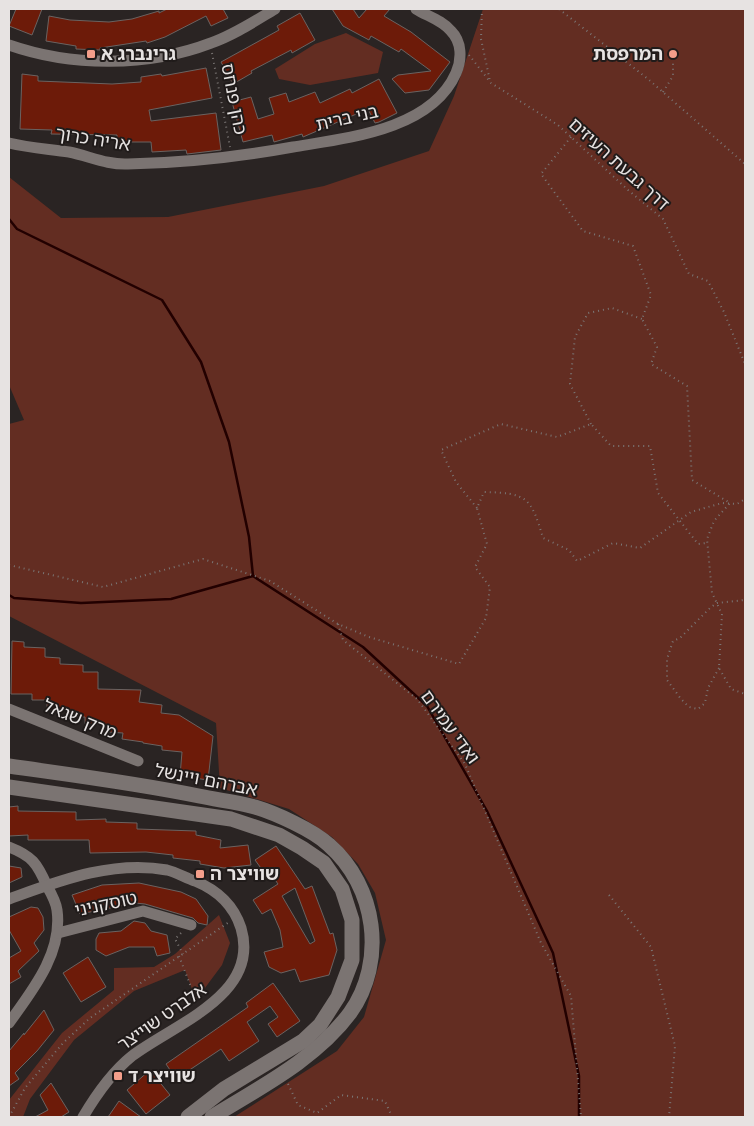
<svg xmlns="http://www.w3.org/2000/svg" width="754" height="1126" viewBox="0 0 754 1126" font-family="'Noto Sans','Noto Sans Hebrew',sans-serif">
	<rect width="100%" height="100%" fill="#2a2423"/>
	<!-- green -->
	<g fill="#632d22">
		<path d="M 483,9 L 745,9 L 745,1117 L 234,1117 L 337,1051 L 364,1017 L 386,940 L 375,893 L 358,864 L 332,837 L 289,809 L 220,788 L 216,723 L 9,616 L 9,424 L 24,420 L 9,385 L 9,177 L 61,218 L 168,217 L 324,186 L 429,151 L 454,96 Z"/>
		<path d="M 346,33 L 383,52 L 378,73 L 310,85 L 279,79 L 275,69 L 315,44 Z"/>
		<path d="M 219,915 L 230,943 L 222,965 L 196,1000 L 185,970 L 134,991 L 74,1040 L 30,1099 L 23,1117 L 9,1117 L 9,1100 L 62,1033 L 114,990 L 114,968 L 154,967 L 175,954 Z"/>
	</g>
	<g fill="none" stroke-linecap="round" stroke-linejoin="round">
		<!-- stream -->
		<g stroke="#200" stroke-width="2.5">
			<path d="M 9,219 L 17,229 L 162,300 L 201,362 L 229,442 L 249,537 L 253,576"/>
			<path d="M 9,595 L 14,598 L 81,603 L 171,599 L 253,576 L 363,647 L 427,706 L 487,811 L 553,953 L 579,1076 L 579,1117"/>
		</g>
	</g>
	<!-- building -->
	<g fill="#6d1b09" stroke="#6a6361" fill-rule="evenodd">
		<path d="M 16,9 L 42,9 L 32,35 L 9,26 Z"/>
		<path d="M 167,9 L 223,9 L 228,18 L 211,26 L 206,16 L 165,37 L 147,43 L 146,41 L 100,48 L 100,50 L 76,49 L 76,46 L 46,41 L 49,16 L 70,20 L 109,22 L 132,19 L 159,11 L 159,13 Z"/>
		<path d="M 332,9 L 353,9 L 359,18 L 367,9 L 390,9 L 384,16 L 411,32 L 450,62 L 429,90 L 405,93 L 392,79 L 398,75 L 431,71 L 401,49 L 399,52 L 371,36 L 369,40 L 343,26 Z"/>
		<path d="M 300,13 L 315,40 L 292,53 L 291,50 L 251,71 L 252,73 L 233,84 L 221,62 L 279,30 L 277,26 Z"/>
		<path d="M 206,68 L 212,98 L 149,110 L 151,121 L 216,113 L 221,150 L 187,154 L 186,150 L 152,152 L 151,142 L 117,142 L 117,135 L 51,134 L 52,130 L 20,129 L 22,74 L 38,76 L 38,81 L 112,84 L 141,82 L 141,77 L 161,74 L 162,76 Z"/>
		<path d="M 379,79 L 397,113 L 379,122 L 375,123 L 368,109 L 303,137 L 302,134 L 274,142 L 272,135 L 243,142 L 232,102 L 251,97 L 258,119 L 274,114 L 269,98 L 286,93 L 289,102 L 315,92 L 320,103 L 350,89 L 352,93 Z"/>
		<path d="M 12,641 L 24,642 L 24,647 L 45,648 L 45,657 L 60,658 L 60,664 L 83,665 L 83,672 L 98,672 L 98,689 L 141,690 L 139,702 L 162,705 L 161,713 L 179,715 L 213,736 L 208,780 L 180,776 L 182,752 L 162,750 L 162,746 L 143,743 L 143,742 L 122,739 L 123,733 L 108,732 L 109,725 L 85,724 L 85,717 L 70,717 L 70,710 L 47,710 L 47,700 L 32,700 L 32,694 L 11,694 Z"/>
		<path d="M 18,806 L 18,811 L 76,812 L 76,820 L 106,819 L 106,822 L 137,823 L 137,829 L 196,831 L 196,835 L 221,840 L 220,848 L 248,845 L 251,865 L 224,868 L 200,864 L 200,861 L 173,858 L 173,855 L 146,852 L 90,853 L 89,840 L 28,840 L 28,835 L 9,836 L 9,807 Z"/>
		<path d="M 276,846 L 305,889 L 312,886 L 330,934 L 333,933 L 337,950 L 329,975 L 300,982 L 295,969 L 281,973 L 269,967 L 264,952 L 283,947 L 280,930 L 271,909 L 262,914 L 253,900 L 278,884 L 267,868 L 263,871 L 255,860 ZM 295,888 L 315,941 L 310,944 L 282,896 Z"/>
		<path d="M 9,866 L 21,868 L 22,877 L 9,883 Z"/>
		<path d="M 139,883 L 181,892 L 196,899 L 208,916 L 207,925 L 198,923 L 193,918 L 145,904 L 135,903 L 80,914 L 72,895 L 102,885 Z"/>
		<path d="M 31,907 L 38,908 L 43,917 L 44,930 L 34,943 L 39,951 L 18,971 L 21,977 L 9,984 L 9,958 L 21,951 L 9,930 L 9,917 Z"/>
		<path d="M 134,921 L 145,923 L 151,931 L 167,935 L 170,953 L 157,956 L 154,947 L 129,947 L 106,956 L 96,950 L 96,939 L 99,933 L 121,931 Z"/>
		<path d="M 88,957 L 106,987 L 81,1002 L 63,973 Z"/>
		<path d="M 273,983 L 300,1021 L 277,1037 L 268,1024 L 278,1017 L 270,1006 L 247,1022 L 259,1041 L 229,1061 L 221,1049 L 176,1079 L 166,1064 L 248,1007 L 246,1003 Z"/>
		<path d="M 44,1010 L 54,1030 L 37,1051 L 15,1073 L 19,1079 L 9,1086 L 9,1051 L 24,1033 L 24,1035 Z"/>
		<path d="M 150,1070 L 170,1095 L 146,1114 L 127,1090 Z"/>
		<path d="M 51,1083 L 69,1112 L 61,1117 L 35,1117 L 48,1110 L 40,1095 Z"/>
		<path d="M 119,1101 L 141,1117 L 108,1117 Z"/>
	</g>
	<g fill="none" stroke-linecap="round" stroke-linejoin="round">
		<!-- path -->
		<g stroke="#7b7675" stroke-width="2" stroke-dasharray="1 4" stroke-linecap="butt">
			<path d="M 482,9 L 481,39 L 490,81"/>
			<path d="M 559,9 L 648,79 L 745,164"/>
			<path d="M 212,53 L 230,147"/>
			<path d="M 469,55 L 491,83 L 558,125 L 628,190 L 663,219 L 689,274 L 708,281 L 724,312 L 745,364"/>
			<path d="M 663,92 L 673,76 L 673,54"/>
			<path d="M 571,137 L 541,174 L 583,231 L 633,246 L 651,295 L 642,319 L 657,347 L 651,364 L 687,386 L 692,480 L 730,503 L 714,521 L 707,539 L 712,593 L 722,614 L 719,668 L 731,689 L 745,694"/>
			<path d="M 591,424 L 570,384 L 575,337 L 588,313 L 612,308 L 642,319"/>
			<path d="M 477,508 L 456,482 L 441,450 L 501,424 L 557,437 L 591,424 L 611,446 L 650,446 L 658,493 L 698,544 L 707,543"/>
			<path d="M 9,565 L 103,587 L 203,559 L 270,581 L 338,624 L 369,637 L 459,664 L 486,618 L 490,587 L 475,567 L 487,544 L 477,508 L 484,492 C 527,493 531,497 543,538 L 569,550 L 577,561 L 613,543 L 640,548 L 691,512 L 722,503 L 737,504 L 745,499"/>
			<path d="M 338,624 L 343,640 L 417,699 L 465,764 L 541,943 L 571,996 L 581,1117"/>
			<path d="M 719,668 L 708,688 L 705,703 L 698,709 L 689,707 L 681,699 L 667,680 L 667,659 L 673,641 L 680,638 L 711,607 L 717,603 L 745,600"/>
			<path d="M 609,895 L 651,947 L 675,1046 L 669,1117"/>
			<path d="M 181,933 L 175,939 L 183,954"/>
			<path d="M 179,956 L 196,1000"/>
			<path d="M 288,1084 L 298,1105 L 317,1113 L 341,1095 L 385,1101 L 392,1117"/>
			<path d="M 9,1117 L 25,1088 L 63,1043 L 90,1018 L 229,922"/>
		</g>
		<!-- minor -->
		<g stroke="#7b7472" stroke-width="11">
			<path d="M 9,45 C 72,67 148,67 211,43 C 234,35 255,21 275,9"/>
			<path d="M 9,143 C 29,148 49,149 69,152 C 89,156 107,165 128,164 C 185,163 238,157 293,147 C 347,138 431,130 456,73 C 462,59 462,42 451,31 C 442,20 427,16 416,9"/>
			<path d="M 9,709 L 138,761"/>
			<path d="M 9,847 C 32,856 37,863 47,886 C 51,893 56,902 57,910 C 63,953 32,991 9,1023"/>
			<path d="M 9,899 C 59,881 112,860 167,870 C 176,872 186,878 195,881 C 217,890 234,906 241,928 C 261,995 174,1024 132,1056 C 112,1072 96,1095 83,1117"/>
			<path d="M 58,933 L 143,911 L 191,925"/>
		</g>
		<!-- secondary -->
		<g stroke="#7b7472" stroke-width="15">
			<path d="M 9,766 C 72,775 136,783 199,796 C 218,800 237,802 255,807 C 275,813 313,830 329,845 C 376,886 387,961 350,1013 C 316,1059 259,1088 212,1117"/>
			<path d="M 9,787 L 231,819 L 279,835 L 302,848 L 324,863 L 342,889 L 352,920 L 352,960 L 338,997 L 320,1025 L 303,1041 L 224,1089 L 188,1117"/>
		</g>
	</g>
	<!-- markers -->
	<g fill="#f49e8a" stroke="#201b1a" stroke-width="2">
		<rect x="86" y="49" width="10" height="10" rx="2.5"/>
		<circle cx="673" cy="54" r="5"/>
		<rect x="195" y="869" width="10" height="10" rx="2.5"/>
		<rect x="113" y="1071" width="10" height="10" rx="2.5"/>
	</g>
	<g text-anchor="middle" stroke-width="4" stroke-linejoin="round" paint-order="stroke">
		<!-- poi labels -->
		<g font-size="18" font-weight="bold" fill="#e7e3e2" stroke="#201b1a" text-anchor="start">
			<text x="101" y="60">גרינברג א</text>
			<text x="663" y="60" text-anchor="end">המרפסת</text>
			<text x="210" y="880">שוויצר ה</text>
			<text x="128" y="1082">שוויצר ד</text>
		</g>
		<!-- street labels -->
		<g font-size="18" fill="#e7e3e2" stroke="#201b1a">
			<text transform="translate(234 99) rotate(79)" y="6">כהן פנחס</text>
			<text transform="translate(347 118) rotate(-13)" y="6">בני ברית</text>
			<text transform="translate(93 139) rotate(9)" y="6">אריה כרוך</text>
			<text transform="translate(619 164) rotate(42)" y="6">דרך גבעת העיזים</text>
			<text transform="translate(80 719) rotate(22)" y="6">מרק שגאל</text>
			<text transform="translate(450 727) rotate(54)" y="6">ואדי עמירם</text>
			<text transform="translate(206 780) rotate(11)" y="6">אברהם ויינשל</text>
			<text transform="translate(106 904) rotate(-12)" y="6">טוסקניני</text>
			<text transform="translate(162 1017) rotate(-35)" y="6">אלברט שוייצר</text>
		</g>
	</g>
	<!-- border -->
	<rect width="754" height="1126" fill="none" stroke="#e7e3e2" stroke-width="20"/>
</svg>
